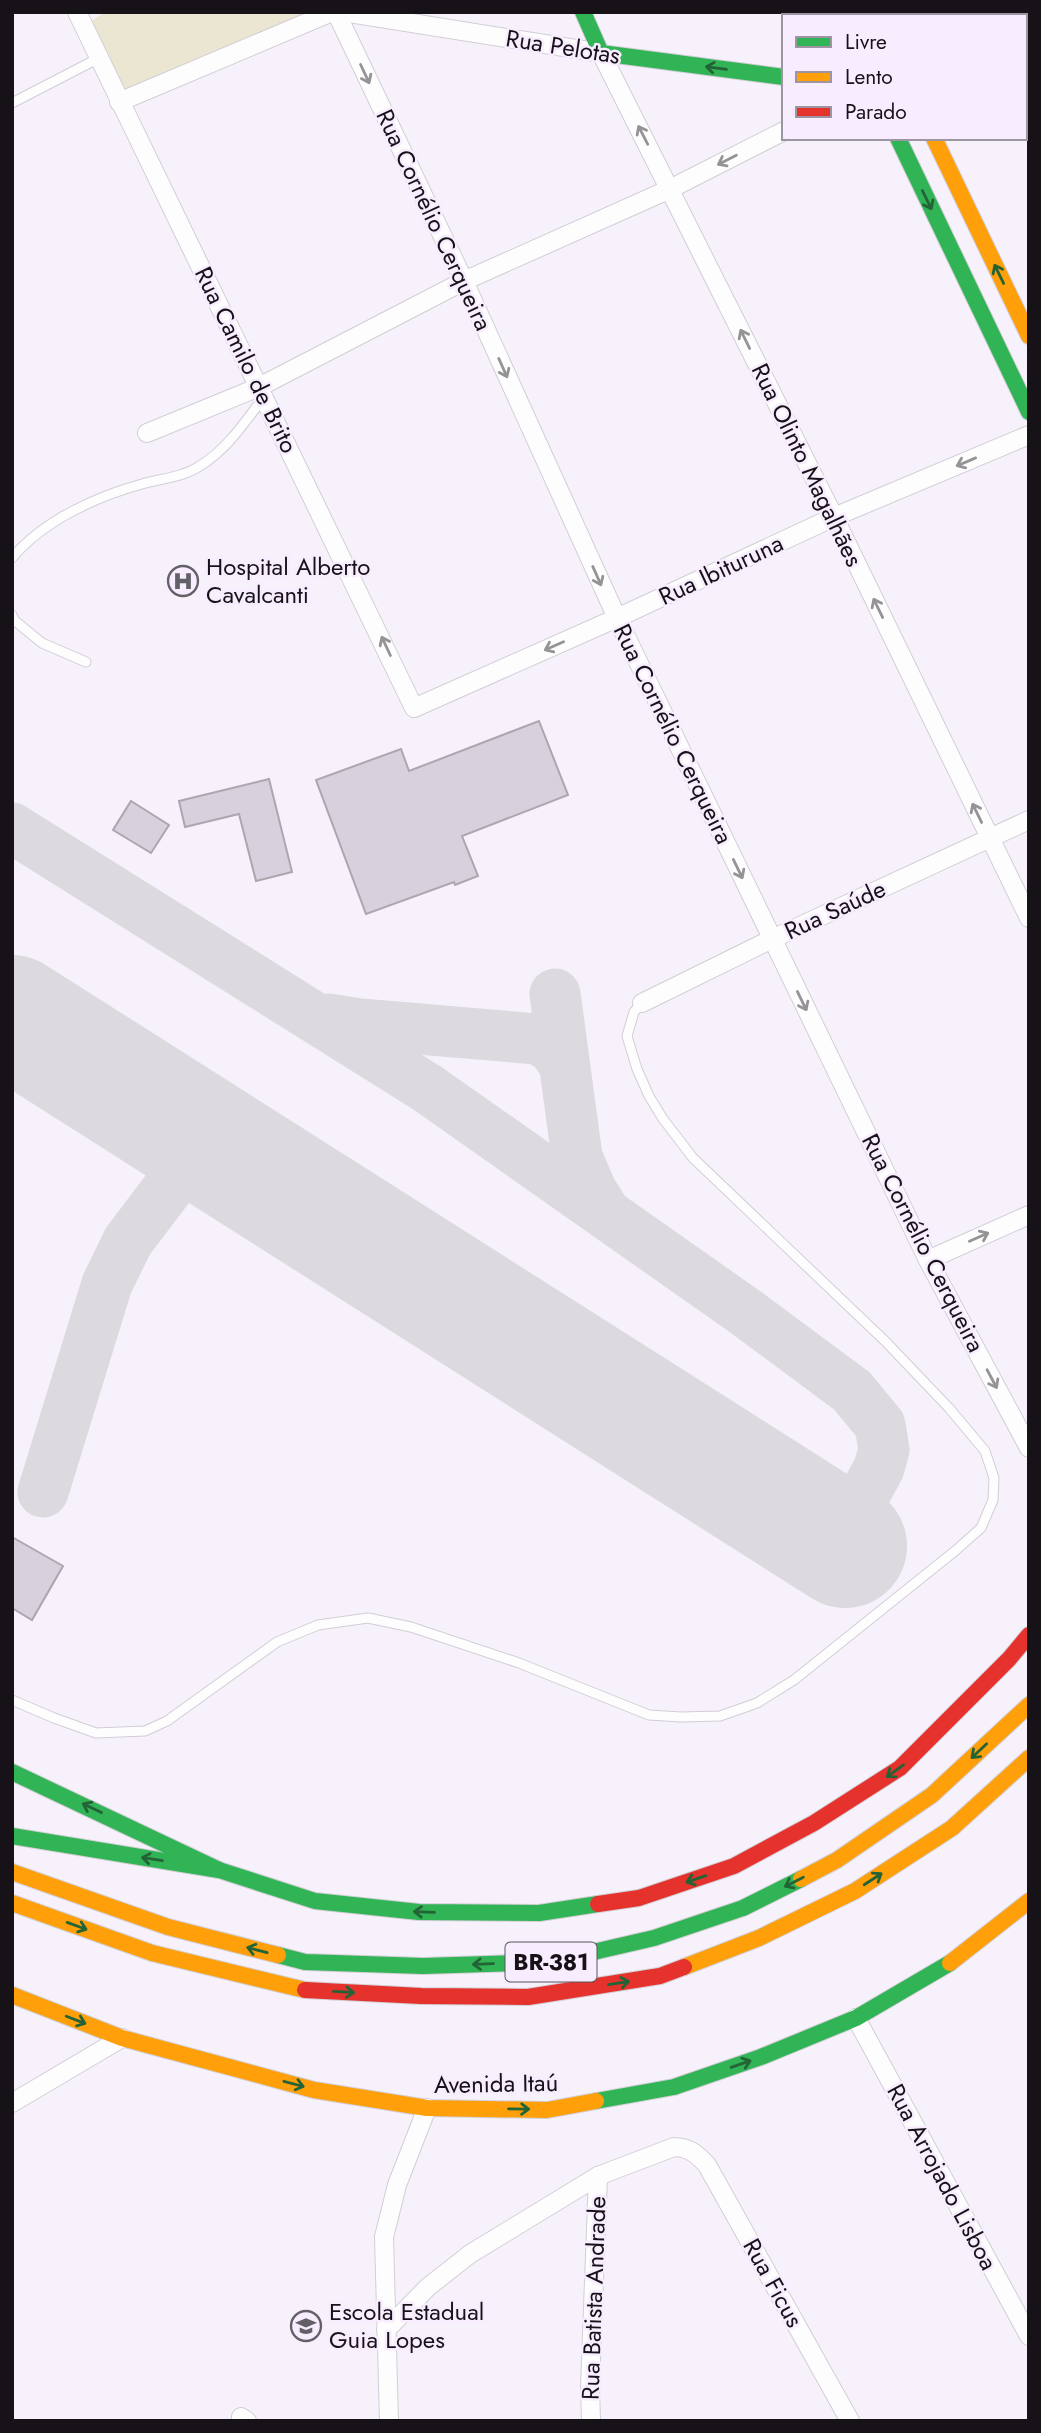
<svg xmlns="http://www.w3.org/2000/svg" width="1041" height="2433" viewBox="0 0 1041 2433" font-family="Jost,sans-serif">
	<rect width="100%" height="100%" fill="#f6f1fa"/>
	<!-- green -->
	<path fill="#ebe6d2" d="M 106,12 L 316,12 L 124,92 L 89,22 Z"/>
	<g fill="none" stroke-linecap="round" stroke-linejoin="round">
		<!-- taxiway -->
		<g stroke="#dcd9df" stroke-width="51">
			<path d="M 12,828 L 427,1088 L 744,1311 L 852,1391 L 880,1425 L 884,1450 L 879,1468 L 855,1512 L 843,1527 L 831,1537"/>
			<path d="M 555,994 L 577,1157 L 591,1190 L 604,1211"/>
			<path d="M 328,1019 L 360,1024 L 537,1039 L 552,1047 L 564,1064"/>
			<path d="M 43,1492 L 107,1284 L 128,1241 L 191,1158 L 192,1131"/>
		</g>
		<!-- runway -->
		<path stroke="#dcd9df" stroke-width="124" d="M 12,1017 L 845,1546"/>
	</g>
	<!-- building -->
	<g fill="#d8d1dd" stroke="#aba7ae" stroke-width="2">
		<path d="M 539,721 L 568,795 L 462,836 L 478,876 L 455,885 L 454,882 L 366,914 L 316,780 L 401,749 L 409,771 Z"/>
		<path d="M 269,779 L 292,872 L 256,881 L 239,814 L 185,827 L 179,801 Z"/>
		<path d="M 131,801 L 169,825 L 151,853 L 113,830 Z"/>
		<path d="M 12,1537 L 63,1566 L 32,1620 L 12,1608 Z"/>
	</g>
	<g fill="none" stroke-linecap="round" stroke-linejoin="round">
		<!-- lane casing -->
		<g stroke="#d2ced5" stroke-width="11">
			<g id="lane">
				<path d="M 12,103 L 99,58"/>
				<path d="M 12,558 C 43,521 95,497 142,484 C 159,479 183,477 198,467 C 227,450 244,423 264,397"/>
				<path d="M 12,615 L 14,620 L 42,643 L 86,662"/>
				<path d="M 12,1700 L 54,1718 L 96,1733 L 145,1731 L 167,1721 L 277,1642 L 318,1625 L 368,1618 L 411,1627 L 519,1663 L 649,1715 L 681,1717 L 720,1716 L 757,1703 L 794,1680 L 955,1551 L 981,1528 L 993,1500 L 994,1478 L 985,1451 L 949,1408 L 885,1341 L 693,1158 L 663,1119 L 649,1096 L 637,1069 L 627,1036 L 634,1012 L 642,1003"/>
			</g>
		</g>
		<!-- street casing -->
		<g stroke="#d2ced5" stroke-width="20">
			<g id="street">
				<path d="M 77,12 L 414,708 L 617,618 L 834,517 L 1029,435"/>
				<path d="M 336,12 L 464,281 L 617,618 L 928,1260 L 1029,1448"/>
				<path d="M 343,12 L 601,53 L 834,517 L 1029,918"/>
				<path d="M 119,102 L 332,12"/>
				<path d="M 147,433 L 259,387 L 464,281 L 670,189 L 784,131"/>
				<path d="M 642,1003 L 772,939 L 1029,820"/>
				<path d="M 928,1260 L 1029,1215"/>
				<path d="M 856,2018 L 1029,2336"/>
				<path d="M 12,2103 L 122,2038"/>
				<path d="M 386,2330 L 428,2287 L 470,2254 L 598,2176 L 674,2147 C 689,2147 698,2155 707,2165 L 850,2421"/>
				<path d="M 241,2417 L 247,2421"/>
				<path d="M 389,2421 L 384,2237 L 397,2185 L 427,2108"/>
				<path d="M 591,2421 L 590,2387 L 598,2176"/>
			</g>
		</g>
		<!-- fast casing -->
		<g stroke="#d2ced5" stroke-width="18">
			<g id="fast">
				<path d="M 583,12 L 601,53 L 784,77"/>
				<path d="M 873,12 L 875,16"/>
				<path d="M 898,138 L 1029,412"/>
				<path d="M 12,1772 L 219,1870 L 315,1901 L 419,1912 L 539,1913 L 598,1904"/>
				<path d="M 12,1836 L 219,1870"/>
				<path d="M 278,1955 L 305,1962 L 423,1966 L 550,1962 L 654,1938 L 743,1908 L 801,1879"/>
				<path d="M 596,2101 L 674,2087 L 761,2057 L 856,2018 L 950,1963"/>
			</g>
		</g>
		<!-- slow casing -->
		<g stroke="#d2ced5" stroke-width="18">
			<g id="slow">
				<path d="M 837,12 L 839,16"/>
				<path d="M 1025,54 L 1029,54"/>
				<path d="M 934,138 L 1029,336"/>
				<path d="M 12,1872 L 168,1927 L 278,1955"/>
				<path d="M 801,1879 L 837,1860 L 932,1795 L 1029,1705"/>
				<path d="M 12,1903 L 152,1953 L 305,1990"/>
				<path d="M 950,1963 L 1029,1901"/>
				<path d="M 684,1967 L 759,1938 L 855,1891 L 952,1828 L 1029,1758"/>
				<path d="M 12,1995 L 122,2038 L 314,2090 L 427,2108 L 547,2110 L 596,2101"/>
			</g>
		</g>
		<!-- jam casing -->
		<g stroke="#d2ced5" stroke-width="18">
			<g id="jam">
				<path d="M 598,1904 L 639,1898 L 734,1866 L 814,1823 L 900,1768 L 1009,1659 L 1029,1635"/>
				<path d="M 305,1990 L 421,1996 L 528,1997 L 660,1976 L 684,1967"/>
			</g>
		</g>
		<!-- lane -->
		<use href="#lane" stroke="#fefdfe" stroke-width="9"/>
		<!-- street -->
		<use href="#street" stroke="#fefdfe" stroke-width="18"/>
		<!-- fast -->
		<use href="#fast" stroke="#30b455" stroke-width="16"/>
		<!-- slow -->
		<use href="#slow" stroke="#ff9f0a" stroke-width="16"/>
		<!-- jam -->
		<use href="#jam" stroke="#e5322d" stroke-width="16"/>
	</g>
	<!-- one-way arrows -->
	<defs><path id="oneway-shaft" d="M-6 0H5M1.5-3L5.5 0L1.5 3" fill="none" stroke-width="1.6" stroke-linecap="round" stroke-linejoin="round" transform="scale(1.75)"/></defs>
	<g stroke="#236336">
		<use href="#oneway-shaft" transform="translate(716 68) rotate(-172)"/>
		<use href="#oneway-shaft" transform="translate(927 200) rotate(64)"/>
		<use href="#oneway-shaft" transform="translate(999 274) rotate(-116)"/>
		<use href="#oneway-shaft" transform="translate(979 1751) rotate(137)"/>
		<use href="#oneway-shaft" transform="translate(895 1771) rotate(144)"/>
		<use href="#oneway-shaft" transform="translate(92 1808) rotate(-154)"/>
		<use href="#oneway-shaft" transform="translate(152 1859) rotate(-171)"/>
		<use href="#oneway-shaft" transform="translate(696 1879) rotate(161)"/>
		<use href="#oneway-shaft" transform="translate(873 1879) rotate(-33)"/>
		<use href="#oneway-shaft" transform="translate(794 1882) rotate(153)"/>
		<use href="#oneway-shaft" transform="translate(424 1912) rotate(-178)"/>
		<use href="#oneway-shaft" transform="translate(77 1926) rotate(20)"/>
		<use href="#oneway-shaft" transform="translate(257 1950) rotate(-165)"/>
		<use href="#oneway-shaft" transform="translate(483 1964) rotate(178)"/>
		<use href="#oneway-shaft" transform="translate(619 1983) rotate(-9)"/>
		<use href="#oneway-shaft" transform="translate(344 1992) rotate(3)"/>
		<use href="#oneway-shaft" transform="translate(76 2020) rotate(21)"/>
		<use href="#oneway-shaft" transform="translate(741 2064) rotate(-19)"/>
		<use href="#oneway-shaft" transform="translate(294 2084) rotate(15)"/>
		<use href="#oneway-shaft" transform="translate(519 2109) rotate(1)"/>
	</g>
	<g stroke="#969396">
		<use href="#oneway-shaft" transform="translate(365 74) rotate(65)"/>
		<use href="#oneway-shaft" transform="translate(643 135) rotate(-117)"/>
		<use href="#oneway-shaft" transform="translate(727 160) rotate(153)"/>
		<use href="#oneway-shaft" transform="translate(745 339) rotate(-116)"/>
		<use href="#oneway-shaft" transform="translate(503 368) rotate(66)"/>
		<use href="#oneway-shaft" transform="translate(966 462) rotate(157)"/>
		<use href="#oneway-shaft" transform="translate(597 576) rotate(66)"/>
		<use href="#oneway-shaft" transform="translate(878 608) rotate(-116)"/>
		<use href="#oneway-shaft" transform="translate(386 646) rotate(-115)"/>
		<use href="#oneway-shaft" transform="translate(554 646) rotate(156)"/>
		<use href="#oneway-shaft" transform="translate(977 813) rotate(-116)"/>
		<use href="#oneway-shaft" transform="translate(738 869) rotate(64)"/>
		<use href="#oneway-shaft" transform="translate(802 1001) rotate(64)"/>
		<use href="#oneway-shaft" transform="translate(979 1237) rotate(-24)"/>
		<use href="#oneway-shaft" transform="translate(992 1379) rotate(62)"/>
	</g>
	<!-- icons -->
	<defs>
		<g id="hospital-ring" transform="scale(1.575)"><circle r="9.5" fill="#f7edfe" stroke="#646067" stroke-width="1.5"/><path d="M-5-5h3v3.5h4V-5h3V5h-3V1.5h-4V5h-3Z" fill="#646067"/></g>
		<g id="school-ring" transform="scale(1.575)"><circle r="9.5" fill="#f7edfe" stroke="#646067" stroke-width="1.5"/><path d="M0-5L7-2L0 1L-7-2ZM-4 1L0 2.5L4 1V4Q0 6-4 4Z" fill="#646067"/></g>
	</defs>
	<g fill-rule="evenodd">
		<use href="#hospital-ring" x="183" y="581"/>
		<use href="#school-ring" x="306" y="2326"/>
	</g>
	<g text-anchor="middle" stroke-width="5" stroke-linejoin="round" paint-order="stroke">
		<!-- shield labels -->
		<rect fill="#f7edfe" stroke="#5a545d" stroke-width="2" x="505.5" y="1942.5" width="91" height="39" rx="5"/>
		<g font-size="23" font-weight="bold" fill="#161218">
			<text x="551" y="1970">BR-381</text>
		</g>
		<!-- street labels -->
		<g font-size="24" fill="#161218" stroke="#f7edfe">
			<text transform="translate(563 47) rotate(9)" y="8">Rua Pelotas</text>
			<text transform="translate(434 220) rotate(65)" y="8">Rua Cornélio Cerqueira</text>
			<text transform="translate(246 360) rotate(64)" y="8">Rua Camilo de Brito</text>
			<text transform="translate(807 465) rotate(64)" y="8">Rua Olinto Magalhães</text>
			<text transform="translate(721 570) rotate(-25)" y="8">Rua Ibituruna</text>
			<text transform="translate(673 734) rotate(64)" y="8">Rua Cornélio Cerqueira</text>
			<text transform="translate(835 910) rotate(-25)" y="8">Rua Saúde</text>
			<text transform="translate(923 1243) rotate(63)" y="8">Rua Cornélio Cerqueira</text>
			<text transform="translate(496 2084) rotate(-1)" y="8">Avenida Itaú</text>
			<text transform="translate(942 2177) rotate(62)" y="8">Rua Arrojado Lisboa</text>
			<text transform="translate(773 2283) rotate(61)" y="8">Rua Ficus</text>
			<text transform="translate(594 2298) rotate(-88)" y="8">Rua Batista Andrade</text>
		</g>
		<!-- poi labels -->
		<g font-size="24" fill="#161218" stroke="#f7edfe" text-anchor="start">
			<text x="206" y="575">Hospital Alberto<tspan x="206" dy="28">Cavalcanti</tspan></text>
			<text x="329" y="2320">Escola Estadual<tspan x="329" dy="28">Guia Lopes</tspan></text>
		</g>
	</g>
	<!-- border -->
	<rect width="1041" height="2433" fill="none" stroke="#161218" stroke-width="28"/>
	<!-- legend -->
	<rect x="782" y="14" width="245" height="126" fill="#f7edfe" stroke="#9d95a2" stroke-width="2"/>
	<rect x="796" y="37" width="35" height="10" fill="#30b455" stroke="#9d95a2" stroke-width="2"/>
	<text x="845" y="49" font-size="21" fill="#161218">Livre</text>
	<rect x="796" y="72" width="35" height="10" fill="#ff9f0a" stroke="#9d95a2" stroke-width="2"/>
	<text x="845" y="84" font-size="21" fill="#161218">Lento</text>
	<rect x="796" y="107" width="35" height="10" fill="#e5322d" stroke="#9d95a2" stroke-width="2"/>
	<text x="845" y="119" font-size="21" fill="#161218">Parado</text>
</svg>
